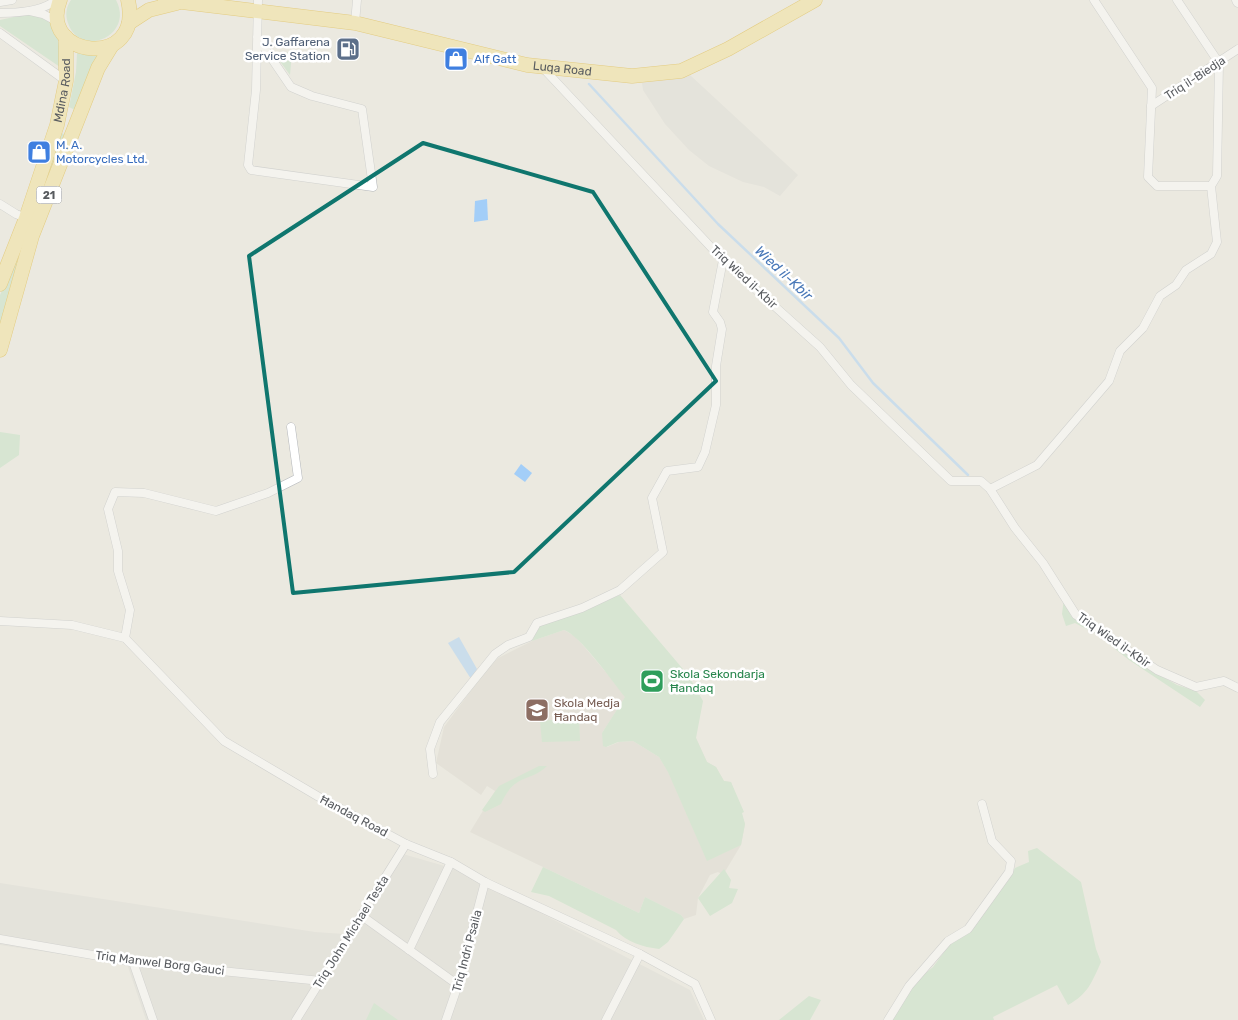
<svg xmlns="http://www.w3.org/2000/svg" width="1238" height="1020" viewBox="0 0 1238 1020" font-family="Rubik,sans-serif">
	<rect width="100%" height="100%" fill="#ebe9e0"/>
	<!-- industrial -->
	<g fill="#dcdbd5">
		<path d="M 690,75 L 798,175 L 780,196 L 764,187 L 743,182 L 709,166 L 689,150 L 665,124 L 643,90 L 642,83 Z"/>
		<path d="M 396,852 L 455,869 L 690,990 L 704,1020 L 146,1020 L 127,964 L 0,945 L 0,883 L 315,932 L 344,934 Z"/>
	</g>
	<!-- education -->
	<path fill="#dbd8ce" d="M 564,630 L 576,637 L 626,696 L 602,733 L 607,747 L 619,742 L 633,741 L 659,757 L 668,771 L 696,738 L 707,762 L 716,767 L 724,781 L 731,782 L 745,824 L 741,845 L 723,875 L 718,872 L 710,875 L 698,898 L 696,915 L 684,919 L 681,915 L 645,897 L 639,913 L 470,832 L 495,791 L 487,786 L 481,795 L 436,763 L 444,727 L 484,673 L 498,658 L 532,641 Z"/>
	<!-- green -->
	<g fill="#bee1c0">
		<path d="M 71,0 L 116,0 C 135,36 80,59 68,23 C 65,15 66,7 71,0 Z"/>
		<path d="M 32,13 C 61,22 59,42 60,67 L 0,26 L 0,20 Z"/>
		<path d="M 292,51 L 290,75 L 276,56 Z"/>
		<path d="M 77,53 L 98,56 L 75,110 L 69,107 L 76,72 Z"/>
		<path d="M 62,133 L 65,135 L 0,327 L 0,295 L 15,263 Z"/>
		<path d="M 0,432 L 20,435 L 19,455 L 0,468 Z"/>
		<path d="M 620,595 L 688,675 L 703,701 L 696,738 L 707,762 L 716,767 L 724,781 L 731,782 L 744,812 L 742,813 L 745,824 L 741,845 L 707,861 L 668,772 L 659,757 L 633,741 L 618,742 L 606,747 L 603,746 L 602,733 L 625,697 C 612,681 580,635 564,630 L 532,641 L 540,624 Z"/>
		<path d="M 1064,598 L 1071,616 L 1087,623 L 1139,663 L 1177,685 L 1196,691 L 1205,700 L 1200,707 L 1129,660 L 1096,634 L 1075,623 L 1066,626 L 1062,614 Z"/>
		<path d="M 579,718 L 580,741 L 542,742 L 540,721 Z"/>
		<path d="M 539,766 L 547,766 C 529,783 514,773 501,804 L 485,812 L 482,810 L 499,786 Z"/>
		<path d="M 1037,848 L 1081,882 L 1096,949 L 1101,962 C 1092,982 1088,994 1068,1005 L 1057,985 L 993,1017 L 994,1020 L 891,1020 L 917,980 L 933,967 L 950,944 L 1008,881 L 1015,868 L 1029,862 L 1028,851 Z"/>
		<path d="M 543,867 L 639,913 L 645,897 L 681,915 L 684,919 L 668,942 L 659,949 C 643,947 626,942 616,930 L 549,896 L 531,892 Z"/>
		<path d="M 724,869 L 731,880 L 729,888 L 738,889 L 732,903 L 710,916 L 698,898 Z"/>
		<path d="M 809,996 L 821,1000 L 810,1020 L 779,1020 Z"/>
		<path d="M 374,1003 L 398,1020 L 366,1020 Z"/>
	</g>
	<!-- water -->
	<g fill="#a3cef8">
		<path d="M 487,199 L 488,220 L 474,222 L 475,201 Z"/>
		<path d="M 521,464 L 532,473 L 525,482 L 514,474 Z"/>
		<path d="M 459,637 L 477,669 L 471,679 L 448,643 Z"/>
	</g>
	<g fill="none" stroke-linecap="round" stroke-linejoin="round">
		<!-- stream -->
		<path stroke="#a3cef8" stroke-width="2.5" d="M 589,84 L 718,224 L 839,338 L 873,383 L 968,475"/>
		<!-- street casing -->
		<g stroke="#b3b6ba" stroke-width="9">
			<g id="street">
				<path d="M 1094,0 L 1152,88 L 1148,177 L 1157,186 L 1211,186"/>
				<path d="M 0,2 L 12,0"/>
				<path d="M 30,11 L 43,14 L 58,22"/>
				<path d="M 0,13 C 16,13 43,11 56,0"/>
				<path d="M 355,23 L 357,0"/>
				<path d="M 0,33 L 66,81"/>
				<path d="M 257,37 L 291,87 L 312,96 L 362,109 L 373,187 L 251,170 L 248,165 L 256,90 L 258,0"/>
				<path d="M 543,68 L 723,260 L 820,347 L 851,385 L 951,481 L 981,481 L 990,489 L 1015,528 L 1043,563 L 1076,615 L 1157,670 L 1196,687 L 1224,681 L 1238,688"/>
				<path d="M 1151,106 L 1238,49"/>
				<path d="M 0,204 L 16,214 L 26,218"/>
				<path d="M 990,489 L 1037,465 L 1109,381 L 1120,351 L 1143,328 L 1160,296 L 1176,285 L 1186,270 L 1211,254 L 1217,242 L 1211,186 L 1217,176 L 1219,63 L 1177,0"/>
				<path d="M 0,621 L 72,625 L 125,638 L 224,741 L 319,797 L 406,844 L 451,862 L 485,882 L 640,954 L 695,984 L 711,1020"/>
				<path d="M 125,638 L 130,610 L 118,571 L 118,551 L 108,509 L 115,492 L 144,493 L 216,511 L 268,493 L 298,478 L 291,427"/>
				<path d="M 433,774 L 430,749 L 440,722 L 495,654 L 508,645 L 529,637 L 537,623 L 582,608 L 620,590 L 663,552 L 652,498 L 667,471 L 698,467 L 705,452 L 716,405 L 716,366 L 722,329 L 720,322 L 713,312 L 723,260"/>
				<path d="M 362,916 L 458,985"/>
				<path d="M 0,939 L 133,962 L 321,981"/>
				<path d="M 409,950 L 451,862"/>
				<path d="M 133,962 L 153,1020"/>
				<path d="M 296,1020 L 406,844"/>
				<path d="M 446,1020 L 458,985 L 485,882"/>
				<path d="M 606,1020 L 640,954"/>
				<path d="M 888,1020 L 909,986 L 948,941 L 968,929 L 1009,872 L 1011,861 L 992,841 L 982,804"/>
			</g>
		</g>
		<!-- secondary casing -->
		<g stroke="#b4b7bc" stroke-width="11">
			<path id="secondary" d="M 1237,0 L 1238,2"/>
		</g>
		<!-- highway casing -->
		<g stroke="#daa811" stroke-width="15">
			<g id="highway">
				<path d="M 60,0 C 37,58 144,71 128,0"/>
				<path id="s1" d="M 165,0 L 355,23 L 527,65 L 632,76 L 681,71 L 728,49 L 815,0"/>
				<path d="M 129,23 L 149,10 L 177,3"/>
				<path id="s2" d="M 0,284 L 26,218 L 57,125 L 66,81 L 66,37"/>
				<path d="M 0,350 L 32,236 L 98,68 L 112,45"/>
			</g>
		</g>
		<!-- street -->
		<use href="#street" stroke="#fff" stroke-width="8"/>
		<!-- secondary -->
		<use href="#secondary" stroke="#fff" stroke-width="10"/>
		<!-- highway -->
		<use href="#highway" stroke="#f4e18e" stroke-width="14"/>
	</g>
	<!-- marked area -->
	<path d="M0 0H1238V1020H0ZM 423,143 L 593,192 L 716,381 L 514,572 L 293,593 L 249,256 Z" fill="#ebe9e0" fill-opacity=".55" fill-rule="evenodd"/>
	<path fill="none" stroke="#0f766e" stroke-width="4" stroke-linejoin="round" d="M 423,143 L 593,192 L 716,381 L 514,572 L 293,593 L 249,256 Z"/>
	<!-- icons -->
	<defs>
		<g id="fuel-square" transform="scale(1.25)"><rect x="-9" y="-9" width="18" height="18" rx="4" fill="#5c6f8a" stroke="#fff"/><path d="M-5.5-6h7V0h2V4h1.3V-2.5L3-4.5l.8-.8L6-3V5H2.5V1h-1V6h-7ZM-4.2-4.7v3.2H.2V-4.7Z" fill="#fff"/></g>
		<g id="shop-square" transform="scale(1.25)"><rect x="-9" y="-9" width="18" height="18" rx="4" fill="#3f7fe0" stroke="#fff"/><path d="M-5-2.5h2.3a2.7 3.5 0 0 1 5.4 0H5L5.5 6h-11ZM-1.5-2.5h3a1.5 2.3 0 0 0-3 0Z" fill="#fff"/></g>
		<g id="stadium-square" transform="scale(1.25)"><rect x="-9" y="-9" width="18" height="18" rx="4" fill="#2e9e5b" stroke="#fff"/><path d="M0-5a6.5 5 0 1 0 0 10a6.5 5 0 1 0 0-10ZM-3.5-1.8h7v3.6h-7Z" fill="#fff"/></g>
		<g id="school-square" transform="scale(1.25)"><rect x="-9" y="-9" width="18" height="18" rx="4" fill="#8d6e63" stroke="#fff"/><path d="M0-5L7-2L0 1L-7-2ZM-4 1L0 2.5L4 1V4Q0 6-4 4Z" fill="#fff"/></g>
	</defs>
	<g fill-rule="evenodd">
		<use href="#fuel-square" x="348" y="49"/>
		<use href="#shop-square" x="456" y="59"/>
		<use href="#shop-square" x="39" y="152"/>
		<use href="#stadium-square" x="652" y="681"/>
		<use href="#school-square" x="537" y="710"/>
	</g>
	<g text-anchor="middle" stroke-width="5" stroke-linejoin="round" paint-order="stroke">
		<!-- shield labels -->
		<rect fill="#fff" stroke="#8b8d90" stroke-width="1" x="36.5" y="186.5" width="25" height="17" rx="4"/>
		<g font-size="11" font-weight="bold" fill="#595c60">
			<text x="49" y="199">21</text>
		</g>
		<!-- service labels -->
		<g font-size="12" fill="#4e5e75" stroke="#fff" text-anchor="end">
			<text x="330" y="46">J. Gaffarena<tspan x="330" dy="14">Service Station</tspan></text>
		</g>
		<!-- shop labels -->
		<g font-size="12" fill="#366cbe" stroke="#fff" text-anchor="start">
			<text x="474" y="63">Alf Gatt</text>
			<text x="56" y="149">M. A.<tspan x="56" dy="14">Motorcycles Ltd.</tspan></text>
		</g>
		<!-- street labels -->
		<g font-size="12" fill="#595c60" stroke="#fff">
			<text dy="4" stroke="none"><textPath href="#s1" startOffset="404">Luqa Road</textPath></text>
			<text transform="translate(1195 78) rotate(-33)" y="4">Triq il-Biedja</text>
			<text dy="4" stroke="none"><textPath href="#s2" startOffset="204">Mdina Road</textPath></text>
			<text transform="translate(744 277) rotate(43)" y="4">Triq Wied il-Kbir</text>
			<text transform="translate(1114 640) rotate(35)" y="4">Triq Wied il-Kbir</text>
			<text transform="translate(354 816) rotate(28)" y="4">Ħandaq Road</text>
			<text transform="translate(351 932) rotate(-58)" y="4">Triq John Michael Testa</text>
			<text transform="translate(467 951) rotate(-75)" y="4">Triq Indrì Psaila</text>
			<text transform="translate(160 963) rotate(7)" y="4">Triq Manwel Borg Gauci</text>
		</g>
		<!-- leisure labels -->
		<g font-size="12" fill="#27864d" stroke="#fff" text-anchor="start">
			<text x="670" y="678">Skola Sekondarja<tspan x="670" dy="14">Ħandaq</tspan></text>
		</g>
		<!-- education labels -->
		<g font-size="12" fill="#785e54" stroke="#fff" text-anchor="start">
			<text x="554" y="707">Skola Medja<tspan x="554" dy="14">Ħandaq</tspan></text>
		</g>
		<!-- water labels -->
		<g font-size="14" font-style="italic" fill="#4978b8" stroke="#fff">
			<text transform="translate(784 273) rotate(43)" y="5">Wied il-Kbir</text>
		</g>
	</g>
</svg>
